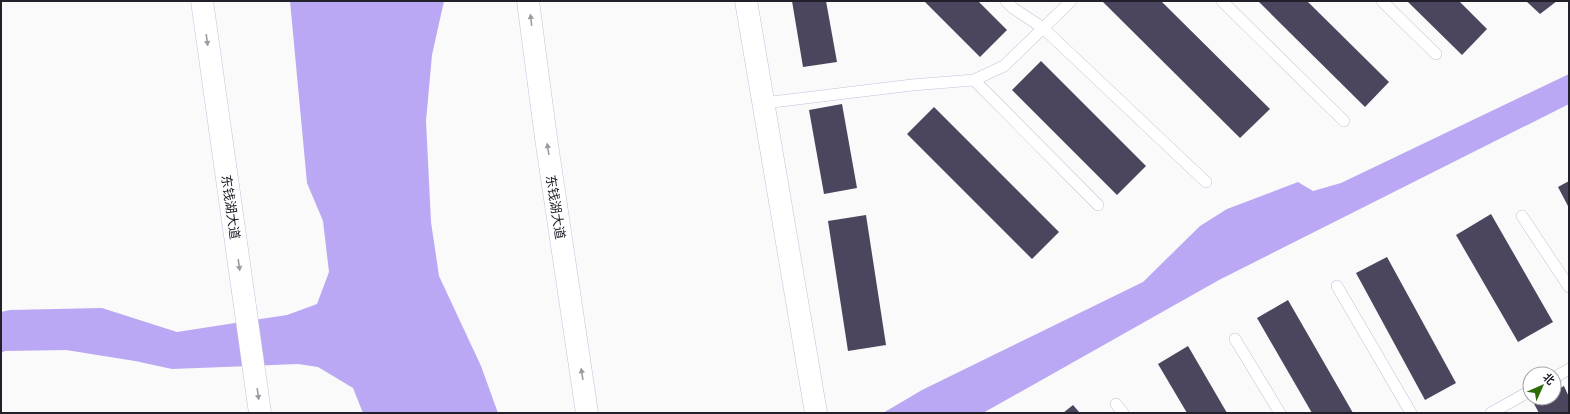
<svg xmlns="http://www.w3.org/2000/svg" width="1570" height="414" viewBox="0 0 1570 414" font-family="'Noto Serif','Noto Sans SC',serif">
	<rect width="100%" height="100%" fill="#fafafa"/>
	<!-- water -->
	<g fill="#bba8f4">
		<path d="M 290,1 L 444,1 L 432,55 L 426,121 L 431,222 L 439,276 L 481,366 L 498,413 L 363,413 L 353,388 L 318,367 L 298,364 L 172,369 L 135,361 L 66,350 L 5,351 L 1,353 L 1,312 L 10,310 L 102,308 L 177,332 L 287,315 L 317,304 L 329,272 L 323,221 L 307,183 Z"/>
		<path d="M 1569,74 L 1569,104 L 1219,280 L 983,413 L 883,413 L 922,390 L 1143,282 L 1200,226 L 1227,209 L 1298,182 L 1313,191 L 1341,183 Z"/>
	</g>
	<!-- building -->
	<g fill="#4b465d">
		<path d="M 792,1 L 826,1 L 837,62 L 803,67 Z"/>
		<path d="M 924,1 L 978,1 L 1007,30 L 980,57 Z"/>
		<path d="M 1102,1 L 1161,1 L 1270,109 L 1240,138 Z"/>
		<path d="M 1258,1 L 1307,1 L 1389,82 L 1365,107 Z"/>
		<path d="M 1407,1 L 1459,1 L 1487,29 L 1462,55 Z"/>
		<path d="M 1526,1 L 1557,1 L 1540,14 Z"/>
		<path d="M 1041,61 L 1146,166 L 1117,195 L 1012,90 Z"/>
		<path d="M 842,104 L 857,188 L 824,194 L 809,110 Z"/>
		<path d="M 934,107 L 1059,232 L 1032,259 L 907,134 Z"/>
		<path d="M 1569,181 L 1569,208 L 1558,187 Z"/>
		<path d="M 1491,214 L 1553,322 L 1518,342 L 1456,235 Z"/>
		<path d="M 866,215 L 886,345 L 848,351 L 828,221 Z"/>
		<path d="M 1387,257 L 1456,383 L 1425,400 L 1356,273 Z"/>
		<path d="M 1288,300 L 1353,413 L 1312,413 L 1257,318 Z"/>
		<path d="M 1188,346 L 1227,413 L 1187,413 L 1158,364 Z"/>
		<path d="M 1564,386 L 1569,397 L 1569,413 L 1539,413 L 1533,402 L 1540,398 L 1554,398 L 1554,391 Z"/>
		<path d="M 1073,405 L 1080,413 L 1063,413 Z"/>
	</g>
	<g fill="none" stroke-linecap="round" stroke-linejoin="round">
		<!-- service casing -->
		<g stroke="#c5c0db" stroke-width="12">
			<g id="service">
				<path d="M 1006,1 L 1013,8 L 1043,28 L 1206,182"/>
				<path d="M 1222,1 L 1344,121"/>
				<path d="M 1382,1 L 1436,54"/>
				<path d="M 974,80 L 1098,205"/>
				<path d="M 764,103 L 912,85 L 974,80 L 1004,66 L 1071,1"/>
				<path d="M 1522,216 L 1569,287"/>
				<path d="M 1337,286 L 1411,413"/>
				<path d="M 1235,339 L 1280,413"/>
				<path d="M 1554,378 L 1569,369"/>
				<path d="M 1116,404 L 1123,413"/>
				<path d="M 1491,413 L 1530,391"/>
			</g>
		</g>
		<!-- minor casing -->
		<g stroke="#c5c0db" stroke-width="23">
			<path id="minor" d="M 746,1 L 816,413"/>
		</g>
		<!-- secondary casing -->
		<g stroke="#c5c0db" stroke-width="23">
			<g id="secondary">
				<path d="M 202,1 L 260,413"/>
				<path d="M 528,1 L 546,138 L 587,413"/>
			</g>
		</g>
		<!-- service -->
		<use href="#service" stroke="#fff" stroke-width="11"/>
		<!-- minor -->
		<use href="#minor" stroke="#fff" stroke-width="22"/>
		<!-- secondary -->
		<use href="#secondary" stroke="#fff" stroke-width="22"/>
	</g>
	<!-- one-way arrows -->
	<defs><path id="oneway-solid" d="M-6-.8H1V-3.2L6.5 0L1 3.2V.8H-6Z"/></defs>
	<g fill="#9c9ba0">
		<use href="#oneway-solid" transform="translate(531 20) rotate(-97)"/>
		<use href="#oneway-solid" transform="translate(207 40) rotate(82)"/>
		<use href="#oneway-solid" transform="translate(548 149) rotate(-99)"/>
		<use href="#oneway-solid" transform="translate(239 265) rotate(82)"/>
		<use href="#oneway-solid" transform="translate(582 374) rotate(-99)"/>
		<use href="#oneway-solid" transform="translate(258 394) rotate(82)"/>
	</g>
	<g text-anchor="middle" stroke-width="4" stroke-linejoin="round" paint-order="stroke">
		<!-- street labels -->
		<g font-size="13" fill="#22202b" stroke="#fff">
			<text transform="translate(231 207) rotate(82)" y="5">东钱湖大道</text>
			<text transform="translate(556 207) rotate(81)" y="5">东钱湖大道</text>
		</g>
	</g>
	<!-- border -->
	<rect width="1570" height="414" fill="none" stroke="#22202b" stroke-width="4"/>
	<!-- north arrow -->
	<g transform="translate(1542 386) rotate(45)"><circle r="19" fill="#ffffff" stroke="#a7a6aa"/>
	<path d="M0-3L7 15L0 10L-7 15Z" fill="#2d6c00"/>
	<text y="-6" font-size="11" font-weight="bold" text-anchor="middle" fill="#22202b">北</text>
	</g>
</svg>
